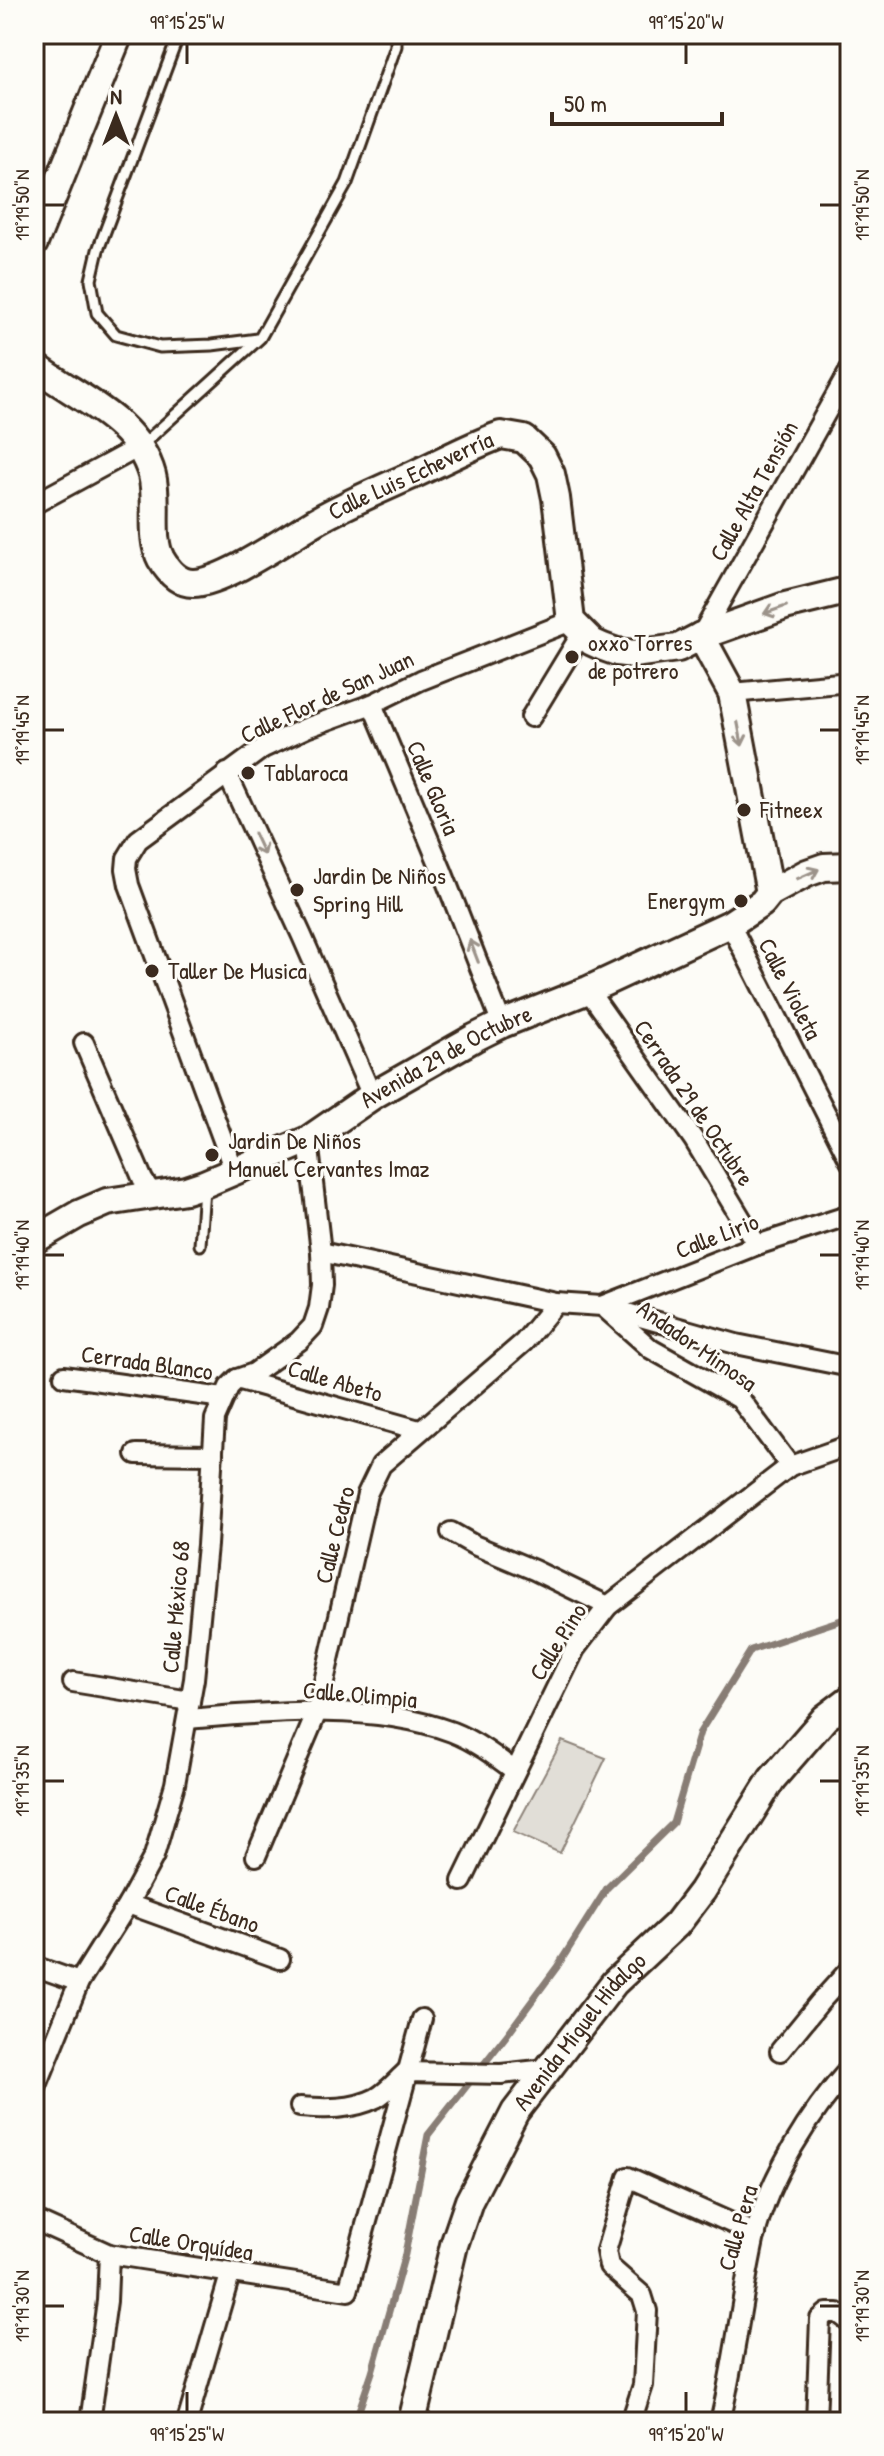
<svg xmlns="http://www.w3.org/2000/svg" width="884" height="2456" viewBox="0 0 884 2456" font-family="'Patrick Hand',sans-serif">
	<rect width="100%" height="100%" fill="#fdfcf7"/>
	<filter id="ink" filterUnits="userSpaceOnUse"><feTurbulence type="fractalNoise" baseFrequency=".0125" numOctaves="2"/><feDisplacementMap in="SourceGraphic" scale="16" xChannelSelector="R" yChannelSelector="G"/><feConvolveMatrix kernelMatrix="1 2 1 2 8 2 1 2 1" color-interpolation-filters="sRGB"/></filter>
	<g filter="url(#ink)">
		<!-- green -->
		<path fill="#e1ded7" stroke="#8e847a" stroke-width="2" d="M 562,1741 L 606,1758 L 560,1853 L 513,1832 Z"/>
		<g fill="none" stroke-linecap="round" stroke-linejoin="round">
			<!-- stream -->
			<path stroke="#887d74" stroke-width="7" d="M 355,2422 L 372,2372 L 405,2254 L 428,2135 L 506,2036 L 557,1967 L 607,1888 L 673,1823 L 700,1732 L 751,1650 L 850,1617"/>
			<!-- lane casing -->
			<g stroke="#3b2a1e" stroke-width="15">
				<g id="lane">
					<path d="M 179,34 L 98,250 L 91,280 L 97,313 L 116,335 L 160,347 L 212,345 L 258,339"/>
					<path d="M 141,446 L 260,338 L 347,183 L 396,46 L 396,34"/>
					<path d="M 200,1245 L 204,1188"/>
				</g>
			</g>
			<!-- street casing -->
			<g stroke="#3b2a1e" stroke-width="24">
				<g id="street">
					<path d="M 34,504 L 139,447"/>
					<path d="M 701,636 L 850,370"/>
					<path d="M 732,693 L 850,682"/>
					<path d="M 372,704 L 442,871 L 502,1024"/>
					<path d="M 531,717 L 582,633"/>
					<path d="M 227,773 L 302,936 L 372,1096"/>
					<path d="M 730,924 L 850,1161"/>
					<path d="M 588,990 L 694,1140 L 757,1245"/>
					<path d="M 84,1043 L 143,1180 L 152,1193"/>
					<path d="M 235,1173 L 129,885 L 126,869 L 127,858 L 138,840 L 263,748 L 306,728 L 372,704 L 421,680 L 571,621"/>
					<path d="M 321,1252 L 556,1303 L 602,1306 L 736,1344 L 850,1367"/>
					<path d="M 602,1306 L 757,1245 L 850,1215"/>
					<path d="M 607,1310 L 651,1349 L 740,1399 L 790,1466"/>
					<path d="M 64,1376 L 223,1398"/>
					<path d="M 237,1379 L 419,1430"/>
					<path d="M 136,1454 L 213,1455"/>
					<path d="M 451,1532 L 474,1545 L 534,1570 L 608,1606"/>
					<path d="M 73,1682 L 190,1701"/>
					<path d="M 188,1719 C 270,1712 373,1702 452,1732 C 475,1741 495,1756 515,1771"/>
					<path d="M 256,1856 L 317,1712 L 367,1494 L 381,1465 L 524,1342 L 556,1303"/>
					<path d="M 462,1881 L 575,1649 L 608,1606 L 790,1466 L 850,1445"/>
					<path d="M 128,1904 L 280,1959"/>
					<path d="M 34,1966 L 79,1982"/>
					<path d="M 780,2051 L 820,2002 L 850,1969"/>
					<path d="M 34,2093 L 79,1982 L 128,1904 L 154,1856 L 175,1784 L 194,1679 L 207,1545 L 215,1419 L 229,1387 L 237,1379 L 254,1373 L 299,1341 L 313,1326 L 319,1308 L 322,1285 L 321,1252 L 308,1140"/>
					<path d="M 300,2107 C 325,2109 352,2110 376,2098 C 387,2092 397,2080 406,2072 L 501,2074 L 547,2069"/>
					<path d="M 34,2220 L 109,2254 L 348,2291 L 422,2019"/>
					<path d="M 90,2422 L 107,2301 L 109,2254"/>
					<path d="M 187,2422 L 230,2275"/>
					<path d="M 631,2422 L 643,2385 L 647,2311 L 642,2295 L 609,2266 L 606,2251 L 628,2177 L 756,2234"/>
					<path d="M 720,2422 C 735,2361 741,2298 755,2236 C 769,2177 810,2113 850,2068"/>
					<path d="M 816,2422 L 820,2319 L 827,2313 L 838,2313 L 850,2322"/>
				</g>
			</g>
			<!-- secondary casing -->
			<g stroke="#3b2a1e" stroke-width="32">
				<g id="secondary">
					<path d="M 34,243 L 119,34"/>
					<path id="s1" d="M 34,365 C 76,398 136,418 152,475 C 159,501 149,537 161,559 C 168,571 178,583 193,583 C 224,583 290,536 318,520 C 350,502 384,488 417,473 C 445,460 472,445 501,435 L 524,439 L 542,456 L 551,474 L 556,498 L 571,621 L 592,642 L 603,647 L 617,652 L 633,654 L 678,648 L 701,636 L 785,606 L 850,590"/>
					<path d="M 701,636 L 732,693 L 770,893"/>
					<path id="s2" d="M 34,1240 L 79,1214 L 107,1202 L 186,1190 L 204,1184 L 308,1140 L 372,1096 L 474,1038 L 502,1024 L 588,990 L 730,924 L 762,903 L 770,893 L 807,873 L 824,867 L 850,866"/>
					<path id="s3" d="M 412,2422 L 454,2245 L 469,2201 L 515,2112 L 614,1983 L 677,1924 L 702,1891 L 772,1779 L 825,1718 L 850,1699"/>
				</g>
			</g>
			<!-- lane -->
			<use href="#lane" stroke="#fdfcf7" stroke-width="9"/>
			<!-- street -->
			<use href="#street" stroke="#fdfcf7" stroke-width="18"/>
			<!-- secondary -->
			<use href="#secondary" stroke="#fdfcf7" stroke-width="26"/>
		</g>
		<!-- one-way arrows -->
		<defs><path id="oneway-shaft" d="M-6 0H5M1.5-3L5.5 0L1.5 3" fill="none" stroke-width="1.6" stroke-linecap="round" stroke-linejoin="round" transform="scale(2)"/></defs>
		<g stroke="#9c938a">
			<use href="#oneway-shaft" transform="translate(775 610) rotate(161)"/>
			<use href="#oneway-shaft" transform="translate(740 734) rotate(79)"/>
			<use href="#oneway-shaft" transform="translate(259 844) rotate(65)"/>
			<use href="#oneway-shaft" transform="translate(808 874) rotate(-24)"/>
			<use href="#oneway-shaft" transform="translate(474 951) rotate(-111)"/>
		</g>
	</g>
	<!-- ticks -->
	<path fill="none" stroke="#3b2a1e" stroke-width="3" d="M 187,44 L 187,64M 686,44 L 686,64M 44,205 L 64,205M 820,205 L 840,205M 44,730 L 64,730M 820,730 L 840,730M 44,1255 L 64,1255M 820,1255 L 840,1255M 44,1781 L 64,1781M 820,1781 L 840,1781M 44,2306 L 64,2306M 820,2306 L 840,2306M 187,2392 L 187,2412M 686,2392 L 686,2412"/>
	<!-- markers -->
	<g fill="#3b2a1e" stroke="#fdfcf7" stroke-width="3">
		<circle cx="572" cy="657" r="8"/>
		<circle cx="248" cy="773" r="8"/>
		<circle cx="744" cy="810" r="8"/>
		<circle cx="297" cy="890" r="8"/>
		<circle cx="741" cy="901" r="8"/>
		<circle cx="152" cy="971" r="8"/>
		<circle cx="212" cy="1155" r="8"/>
	</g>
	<g text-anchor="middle" stroke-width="6" stroke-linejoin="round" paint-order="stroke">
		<!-- street labels -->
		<g font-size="24" fill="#3b2a1e" stroke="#fdfcf7">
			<text dy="8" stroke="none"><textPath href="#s1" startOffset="536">Calle Luis Echeverría</textPath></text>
			<text transform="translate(754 491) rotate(-61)" y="8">Calle Alta Tensión</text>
			<text transform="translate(327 697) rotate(-25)" y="8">Calle Flor de San Juan</text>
			<text transform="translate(433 788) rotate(67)" y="8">Calle Gloria</text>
			<text transform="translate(790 989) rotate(63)" y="8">Calle Violeta</text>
			<text dy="8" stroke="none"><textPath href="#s2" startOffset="456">Avenida 29 de Octubre</textPath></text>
			<text transform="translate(694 1103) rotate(56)" y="8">Cerrada 29 de Octubre</text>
			<text transform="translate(717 1236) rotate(-21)" y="8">Calle Lirio</text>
			<text transform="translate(697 1346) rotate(35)" y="8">Andador Mimosa</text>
			<text transform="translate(147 1363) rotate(8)" y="8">Cerrada Blanco</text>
			<text transform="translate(335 1381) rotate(16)" y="8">Calle Abeto</text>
			<text transform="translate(335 1535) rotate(-76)" y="8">Calle Cedro</text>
			<text transform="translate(176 1607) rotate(-85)" y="8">Calle México 68</text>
			<text transform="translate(558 1642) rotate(-58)" y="8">Calle Pino</text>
			<text transform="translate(360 1695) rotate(5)" y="8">Calle Olimpia</text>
			<text transform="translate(212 1909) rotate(20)" y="8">Calle Ébano</text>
			<text dy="8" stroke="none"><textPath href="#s3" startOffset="432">Avenida Miguel Hidalgo</textPath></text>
			<text transform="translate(738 2228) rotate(-74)" y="8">Calle Pera</text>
			<text transform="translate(191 2243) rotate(9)" y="8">Calle Orquídea</text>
		</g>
		<!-- poi labels -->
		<g font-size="24" fill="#3b2a1e" stroke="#fdfcf7" text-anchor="start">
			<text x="588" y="651">oxxo Torres<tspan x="588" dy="28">de potrero</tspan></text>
			<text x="264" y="781">Tablaroca</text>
			<text x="760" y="818">Fitneex</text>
			<text x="313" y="884">Jardin De Niños<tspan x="313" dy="28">Spring Hill</tspan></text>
			<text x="725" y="909" text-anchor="end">Energym</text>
			<text x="168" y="979">Taller De Musica</text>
			<text x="228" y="1149">Jardin De Niños<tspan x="228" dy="28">Manuel Cervantes Imaz</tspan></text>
		</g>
	</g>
	<!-- margin -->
	<rect width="884" height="2456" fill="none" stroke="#fdfcf7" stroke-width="88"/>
	<!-- north arrow -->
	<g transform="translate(116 116)" stroke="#fdfcf7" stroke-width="6" paint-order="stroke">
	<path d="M0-6L14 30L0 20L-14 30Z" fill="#3b2a1e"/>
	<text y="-12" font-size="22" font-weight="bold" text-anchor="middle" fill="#3b2a1e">N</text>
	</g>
	<!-- scale -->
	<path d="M552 112v12h170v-12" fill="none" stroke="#3b2a1e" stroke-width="4"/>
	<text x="564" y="112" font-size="24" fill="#3b2a1e" stroke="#fdfcf7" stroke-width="6" paint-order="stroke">50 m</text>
	<rect x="44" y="44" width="796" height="2368" fill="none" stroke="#3b2a1e" stroke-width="3"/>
	<g font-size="20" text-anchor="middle" fill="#3b2a1e">
		<text x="187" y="29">99°15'25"W</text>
		<text x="686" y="29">99°15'20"W</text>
		<text transform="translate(22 205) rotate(-90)" y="7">19°19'50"N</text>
		<text transform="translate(862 205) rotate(-90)" y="7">19°19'50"N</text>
		<text transform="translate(22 730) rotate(-90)" y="7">19°19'45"N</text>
		<text transform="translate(862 730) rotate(-90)" y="7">19°19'45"N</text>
		<text transform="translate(22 1255) rotate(-90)" y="7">19°19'40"N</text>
		<text transform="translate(862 1255) rotate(-90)" y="7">19°19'40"N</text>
		<text transform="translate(22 1781) rotate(-90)" y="7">19°19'35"N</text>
		<text transform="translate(862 1781) rotate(-90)" y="7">19°19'35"N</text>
		<text transform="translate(22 2306) rotate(-90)" y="7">19°19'30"N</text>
		<text transform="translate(862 2306) rotate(-90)" y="7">19°19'30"N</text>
		<text x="187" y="2441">99°15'25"W</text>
		<text x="686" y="2441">99°15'20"W</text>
	</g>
</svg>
